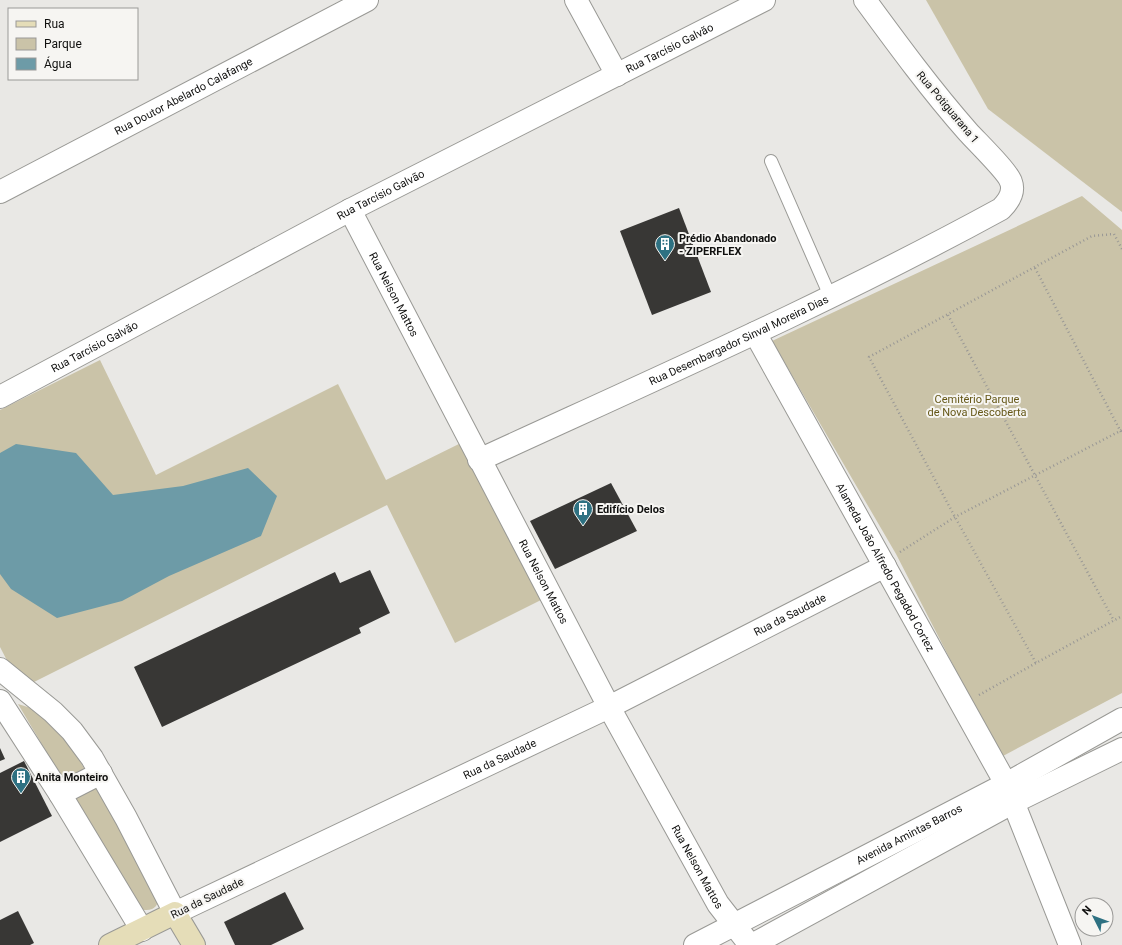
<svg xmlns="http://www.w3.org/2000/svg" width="1122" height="945" viewBox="0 0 1122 945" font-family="Roboto,sans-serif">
	<rect width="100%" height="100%" fill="#e9e8e5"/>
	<!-- green -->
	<g fill="#cac3a8">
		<path d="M 926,0 L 1122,0 L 1122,212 L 988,109 Z"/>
		<path d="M 1082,196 L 1122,230 L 1122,693 L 1003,756 L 971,700 L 896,554 L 772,341 Z"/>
		<path d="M 100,360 L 156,475 L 338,384 L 386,480 L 467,440 L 545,598 L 455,643 L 387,505 L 34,682 L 14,674 L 0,647 L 0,410 Z"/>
		<path d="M 18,704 L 37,710 L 64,734 L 159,896 C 158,905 155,911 144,910 L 137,905 Z"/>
	</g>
	<!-- water -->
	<path fill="#6d9ba7" d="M 16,444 L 76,453 L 113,495 L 183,486 L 248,468 L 277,496 L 261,536 L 169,576 L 122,601 L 57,618 L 11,589 L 0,574 L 0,453 Z"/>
	<!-- building -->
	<g fill="#383735">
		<path d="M 679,208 L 711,292 L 652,315 L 620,231 Z"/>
		<path d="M 611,483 L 637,531 L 555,569 L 530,521 Z"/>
		<path d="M 370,570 L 390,613 L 359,628 L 361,633 L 162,727 L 134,667 L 335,572 L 340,583 Z"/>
		<path d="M 0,748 L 5,759 L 0,761 Z"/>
		<path d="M 24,761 L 52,816 L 0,842 L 0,773 Z"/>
		<path d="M 285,892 L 304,929 L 271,945 L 235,945 L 224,922 Z"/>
		<path d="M 18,911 L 34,943 L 30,945 L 0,945 L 0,920 Z"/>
	</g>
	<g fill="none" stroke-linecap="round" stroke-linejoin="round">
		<!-- service casing -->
		<g stroke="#999995" stroke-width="14">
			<path id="service" d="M 771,161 L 830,296"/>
		</g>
		<!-- minor casing -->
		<g stroke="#999995" stroke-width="24">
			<g id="minor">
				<path d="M 576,0 L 617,75"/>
				<path id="s1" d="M 0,192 L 367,0"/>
				<path id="s2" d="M 350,210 L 609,707 L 718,904 L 750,945"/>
				<path id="s3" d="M 755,333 L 1006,784 L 1070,945"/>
				<path id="s4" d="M 0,397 L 350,210 L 764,0"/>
				<path id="s5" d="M 479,460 C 655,379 831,302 1001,209 C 1008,202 1015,193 1011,182 C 1008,172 977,142 968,132 C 931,90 898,45 865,0"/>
				<path id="s6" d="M 0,669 L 53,712 L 72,731 L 92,758 L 126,818 L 175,913 L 609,707 L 885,566"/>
				<path d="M 0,701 L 60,794 L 142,930"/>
				<path d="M 60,794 L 101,773"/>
				<path id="s7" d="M 695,945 L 1006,784 L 1122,719"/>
				<path d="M 752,945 L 1014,802 L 1122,749"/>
			</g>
		</g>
		<!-- secondary casing -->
		<g stroke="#999995" stroke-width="24">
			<path id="secondary" d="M 110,945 L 175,913 L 194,945"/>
		</g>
		<!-- path -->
		<g stroke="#989795" stroke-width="2.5" stroke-dasharray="1 3" stroke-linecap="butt">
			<path d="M 1122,249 L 1114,234 L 1092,236 L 869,357 L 955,517 L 1036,663 L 1122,616"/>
			<path d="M 1035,268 L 1122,434"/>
			<path d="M 948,315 L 1114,621"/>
			<path d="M 900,552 L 955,517 L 1122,430"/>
			<path d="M 979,695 L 1036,663"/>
		</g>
		<!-- service -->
		<use href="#service" stroke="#fff" stroke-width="12"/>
		<!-- minor -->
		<use href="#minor" stroke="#fff" stroke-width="22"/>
		<!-- secondary -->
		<use href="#secondary" stroke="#e5ddb8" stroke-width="22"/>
	</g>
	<!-- icons -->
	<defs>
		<g id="building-pin" transform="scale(1)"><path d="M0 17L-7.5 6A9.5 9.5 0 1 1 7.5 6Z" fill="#2e7182" stroke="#f6f5f2"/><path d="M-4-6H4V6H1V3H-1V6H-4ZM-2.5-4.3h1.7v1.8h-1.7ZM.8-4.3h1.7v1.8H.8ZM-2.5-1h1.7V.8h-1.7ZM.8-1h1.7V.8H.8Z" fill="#fff"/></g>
	</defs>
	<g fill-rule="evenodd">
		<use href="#building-pin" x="665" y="244"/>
		<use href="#building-pin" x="583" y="509"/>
		<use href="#building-pin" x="21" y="777"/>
	</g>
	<g text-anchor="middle" stroke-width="4" stroke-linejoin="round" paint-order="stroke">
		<!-- street labels -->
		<g font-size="11" fill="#10100f" stroke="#f6f5f2">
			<text dy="4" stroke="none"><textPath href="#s4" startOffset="755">Rua Tarcísio Galvão</textPath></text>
			<text dy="4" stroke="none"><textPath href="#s1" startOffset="207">Rua Doutor Abelardo Calafange</textPath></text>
			<text transform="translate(948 107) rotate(50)" y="4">Rua Potiguarana 1</text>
			<text dy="4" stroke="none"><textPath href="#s4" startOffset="431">Rua Tarcísio Galvão</textPath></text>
			<text dy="4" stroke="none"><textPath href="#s2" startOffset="95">Rua Nelson Mattos</textPath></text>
			<text dy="4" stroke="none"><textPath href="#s5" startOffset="286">Rua Desembargador Sinval Moreira Dias</textPath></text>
			<text dy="4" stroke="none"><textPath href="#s4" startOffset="107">Rua Tarcísio Galvão</textPath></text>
			<text dy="4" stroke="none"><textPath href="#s3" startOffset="268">Alameda João Alfredo Pegadod Cortez</textPath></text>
			<text dy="4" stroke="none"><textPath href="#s2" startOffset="419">Rua Nelson Mattos</textPath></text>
			<text dy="4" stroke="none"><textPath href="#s6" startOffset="988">Rua da Saudade</textPath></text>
			<text dy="4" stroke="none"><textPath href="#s6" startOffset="664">Rua da Saudade</textPath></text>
			<text dy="4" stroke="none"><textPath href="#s7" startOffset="241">Avenida Amintas Barros</textPath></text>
			<text dy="4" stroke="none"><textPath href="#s2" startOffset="743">Rua Nelson Mattos</textPath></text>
			<text transform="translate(207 898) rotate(-26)" y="4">Rua da Saudade</text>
		</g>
		<!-- poi labels -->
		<g font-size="11" font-weight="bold" fill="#10100f" stroke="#f6f5f2" text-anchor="start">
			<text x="679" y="242">Prédio Abandonado<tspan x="679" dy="13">- ZIPERFLEX</tspan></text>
			<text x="597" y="513">Edifício Delos</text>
			<text x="35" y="781">Anita Monteiro</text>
		</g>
		<!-- park labels -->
		<g font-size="11" fill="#655717" stroke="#f6f5f2">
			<text x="977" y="403">Cemitério Parque<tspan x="977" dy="13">de Nova Descoberta</tspan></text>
		</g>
	</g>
	<!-- legend -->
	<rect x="8" y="8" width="130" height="72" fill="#f6f5f2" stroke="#9a9997"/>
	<rect x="16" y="21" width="20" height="6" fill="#e5ddb8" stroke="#9a9997"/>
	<text x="44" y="28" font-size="12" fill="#10100f">Rua</text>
	<rect x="16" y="38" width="20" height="12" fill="#cac3a8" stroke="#9a9997"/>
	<text x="44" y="48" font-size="12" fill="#10100f">Parque</text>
	<rect x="16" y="58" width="20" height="12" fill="#6d9ba7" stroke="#9a9997"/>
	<text x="44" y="68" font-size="12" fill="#10100f">Água</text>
	<!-- north arrow -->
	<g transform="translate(1094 917) rotate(312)"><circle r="19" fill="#f6f5f2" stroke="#9a9997"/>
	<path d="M0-3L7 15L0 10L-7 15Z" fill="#2e7182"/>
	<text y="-6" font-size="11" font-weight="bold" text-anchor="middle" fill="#10100f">N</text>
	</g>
</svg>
